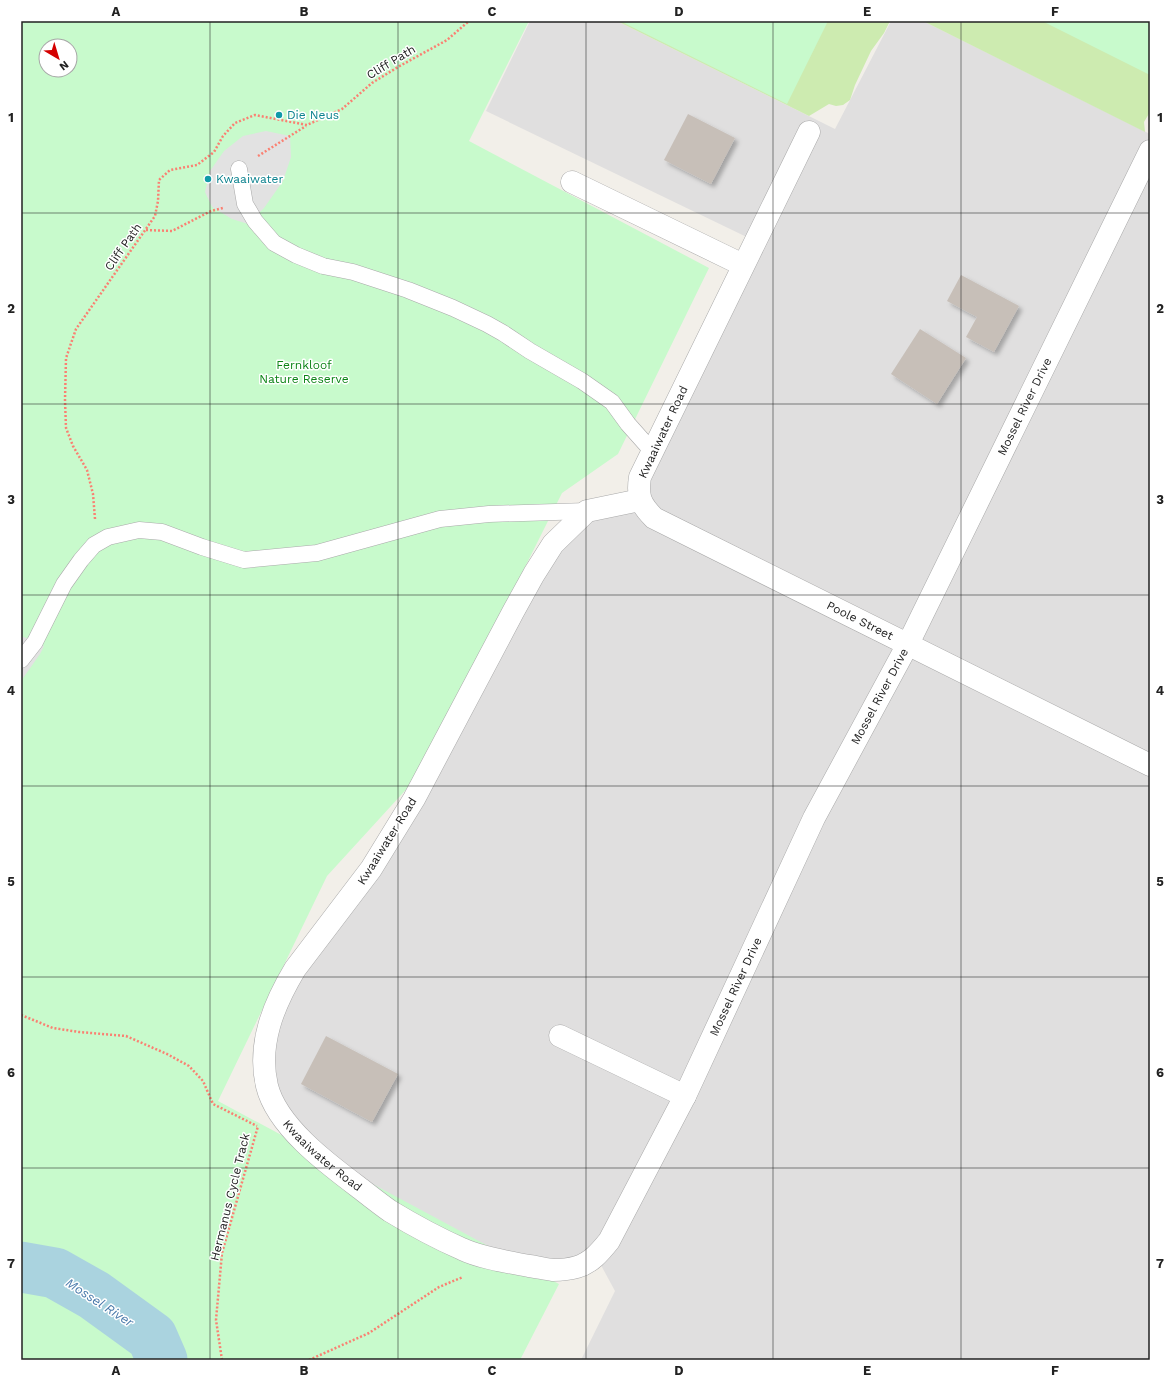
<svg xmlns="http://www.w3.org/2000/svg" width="1171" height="1381" viewBox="0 0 1171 1381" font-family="'Work Sans',sans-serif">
	<defs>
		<filter id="shadow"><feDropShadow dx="3.5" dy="3.5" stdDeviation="2" flood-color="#0004"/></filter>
	</defs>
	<rect width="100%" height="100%" fill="#f2efe9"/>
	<!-- residential -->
	<path fill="#e0dfdf" d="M 530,21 L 617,21 L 835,129 L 891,21 L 923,21 L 1150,134 L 1150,1360 L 581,1360 L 615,1291 L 596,1256 L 576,1266 L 503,1260 L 390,1209 L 285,1119 L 267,1038 L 535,575 L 586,509 L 642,498 L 757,242 L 486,111 Z"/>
	<!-- grass -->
	<g fill="#cdebb0">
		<path d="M 617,21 L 890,21 L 884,33 L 871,51 L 855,85 L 850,100 L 843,105 L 836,106 L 829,104 L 809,116 Z"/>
		<path d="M 923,21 L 1150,21 L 1150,112 L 1144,122 L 1145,132 Z"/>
	</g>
	<!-- park -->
	<g fill="#c8facc" fill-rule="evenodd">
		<path d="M 21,21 L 529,21 L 469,141 L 709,268 L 618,454 L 562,493 L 423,771 L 327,876 L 218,1101 L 559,1284 L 520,1360 L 21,1360 ZM 46,46 L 70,46 L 70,70 L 46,70 Z"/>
		<path d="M 620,21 L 828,21 L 787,104 Z"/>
		<path d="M 1042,21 L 1150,21 L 1150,75 Z"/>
	</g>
	<!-- parking -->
	<g fill="#e2e2e2">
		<path d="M 266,131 L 290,136 L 291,157 L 283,181 L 264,208 L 248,224 L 232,219 L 212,207 L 205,192 L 210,171 L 224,151 L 243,136 Z"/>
		<path d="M 24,637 L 44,646 L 40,654 L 21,681 L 21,638 Z"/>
	</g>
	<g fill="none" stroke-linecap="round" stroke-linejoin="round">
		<!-- river -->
		<path stroke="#aad3df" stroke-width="51" d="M 21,1267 L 55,1273 L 94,1295 L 152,1337 L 162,1360"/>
	</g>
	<!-- building -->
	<g fill="#c7bfb8" filter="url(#shadow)">
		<path d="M 688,114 L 735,138 L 711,184 L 664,160 Z"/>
		<path d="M 961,275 L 1019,306 L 994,352 L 966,337 L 977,317 L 947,301 Z"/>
		<path d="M 920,329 L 966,358 L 937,404 L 891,374 Z"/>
		<path d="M 326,1036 L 398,1074 L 372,1122 L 301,1084 Z"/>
	</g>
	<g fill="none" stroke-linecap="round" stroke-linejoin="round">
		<!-- lane casing -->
		<g stroke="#a9a9a9" stroke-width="17">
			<g id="lane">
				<path d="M 239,169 L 245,204 L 255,221 L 274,243 L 296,255 L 323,266 L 353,272 L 408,290 L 453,308 L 487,324 L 503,333 L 530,351 L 582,381 L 612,402 L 628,424 L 652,451"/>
				<path d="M 21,660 L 35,642 L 64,584 L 81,560 L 94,545 L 108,537 L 139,530 L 162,532 L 202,547 L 244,560 L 317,553 L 440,519 L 489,514 L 587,511"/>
			</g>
		</g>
		<!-- street casing -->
		<g stroke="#a9a9a9" stroke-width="23">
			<g id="street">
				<path id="s1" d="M 809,132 L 640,477 C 637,496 640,504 654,518 L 1150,765"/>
				<path d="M 572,182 L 743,265"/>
				<path id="s2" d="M 640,500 L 587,511 L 553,544 L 534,574 L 513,612 L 414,799 L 371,869 L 295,969 C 274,1004 257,1044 267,1086 C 277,1127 329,1165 361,1189 C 370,1196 380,1204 390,1211 C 413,1225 437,1238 462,1249 C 481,1258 508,1262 529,1266 C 537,1267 545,1269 553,1270 C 560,1270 570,1269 577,1267 C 591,1263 600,1252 609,1241 L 685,1096 L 814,818 L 908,644 L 1150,151"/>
				<path d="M 560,1036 L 685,1096"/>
			</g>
		</g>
		<!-- path -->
		<g stroke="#fa8072" stroke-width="2.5" stroke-dasharray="2 2" stroke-linecap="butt">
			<path d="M 258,156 L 306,126"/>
			<path d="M 146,230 L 172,231 L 211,211 L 223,208"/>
			<path d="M 95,519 L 93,494 L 87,470 L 73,446 L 66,428 L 65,400 L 66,358 L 76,329 L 155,216 L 158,201 L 159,180 L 170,170 L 197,165 L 214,152 L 223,136 L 235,123 L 255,115 L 307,125 L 342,109 L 372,83 L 398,67 L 447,40 L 469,21"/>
			<path d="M 21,1015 L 53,1028 L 79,1032 L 126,1036 L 167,1054 L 189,1066 L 203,1081 L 213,1104 L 257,1126"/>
			<path d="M 222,1360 L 216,1320 L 222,1253 L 258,1126"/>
			<path d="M 309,1360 L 369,1333 L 439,1287 L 463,1277"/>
		</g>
		<!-- lane -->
		<use href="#lane" stroke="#fff" stroke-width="16"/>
		<!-- street -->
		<use href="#street" stroke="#fff" stroke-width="22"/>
	</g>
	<!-- grid -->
	<path fill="none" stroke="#222" stroke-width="1" stroke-opacity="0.55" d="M 210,21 L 210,1360M 398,21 L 398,1360M 586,21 L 586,1360M 773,21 L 773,1360M 961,21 L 961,1360M 21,213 L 1150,213M 21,404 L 1150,404M 21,595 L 1150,595M 21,786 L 1150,786M 21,977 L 1150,977M 21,1168 L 1150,1168"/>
	<!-- markers -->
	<g fill="#0f9aa8" stroke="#fff" stroke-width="1.5">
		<circle cx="279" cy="115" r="4"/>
		<circle cx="208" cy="179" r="4"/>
	</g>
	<g text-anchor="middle" stroke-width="3" stroke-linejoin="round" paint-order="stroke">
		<!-- street labels -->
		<g font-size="12" fill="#222" stroke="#fff">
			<text transform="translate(391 62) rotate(-31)" y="4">Cliff Path</text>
			<text transform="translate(123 247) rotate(-55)" y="4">Cliff Path</text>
			<text dy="4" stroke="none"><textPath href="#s2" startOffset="2075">Mossel River Drive</textPath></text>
			<text transform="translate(663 432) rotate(-65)" y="4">Kwaaiwater Road</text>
			<text dy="4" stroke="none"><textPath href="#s1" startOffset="660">Poole Street</textPath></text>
			<text dy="4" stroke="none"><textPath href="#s2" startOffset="1751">Mossel River Drive</textPath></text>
			<text transform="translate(387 841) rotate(-58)" y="4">Kwaaiwater Road</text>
			<text dy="4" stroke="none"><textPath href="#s2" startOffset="1427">Mossel River Drive</textPath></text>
			<text dy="4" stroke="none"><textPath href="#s2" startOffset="814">Kwaaiwater Road</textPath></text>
			<text transform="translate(230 1197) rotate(-76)" y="4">Hermanus Cycle Track</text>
		</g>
		<!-- culture labels -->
		<g font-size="12" fill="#0d838f" stroke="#fff" text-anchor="start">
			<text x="287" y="119">Die Neus</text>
			<text x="216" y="183">Kwaaiwater</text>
		</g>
		<!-- park labels -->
		<g font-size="12" fill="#0c8416" stroke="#fff">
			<text x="304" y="369">Fernkloof<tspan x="304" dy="14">Nature Reserve</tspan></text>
		</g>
		<!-- water labels -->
		<g font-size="13" font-style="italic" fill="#4a7aab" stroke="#fff">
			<text transform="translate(100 1302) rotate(33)" y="5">Mossel River</text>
		</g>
	</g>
	<!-- border -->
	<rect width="1171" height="1381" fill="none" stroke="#ffffff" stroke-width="44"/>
	<!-- north arrow -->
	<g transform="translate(58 58) rotate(142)"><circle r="19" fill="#ffffff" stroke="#a7a7a7"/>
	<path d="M0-3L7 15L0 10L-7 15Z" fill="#d40000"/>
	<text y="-6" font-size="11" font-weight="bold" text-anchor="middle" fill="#222222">N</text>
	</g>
	<rect x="22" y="22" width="1127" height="1337" fill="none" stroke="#222" stroke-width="1.5"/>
	<g font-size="13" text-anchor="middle" font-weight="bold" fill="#222">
		<text x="116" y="16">A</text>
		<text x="304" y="16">B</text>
		<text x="492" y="16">C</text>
		<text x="679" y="16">D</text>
		<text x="867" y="16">E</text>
		<text x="1055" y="16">F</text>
		<text x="11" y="122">1</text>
		<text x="1160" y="122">1</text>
		<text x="11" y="313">2</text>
		<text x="1160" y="313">2</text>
		<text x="11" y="504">3</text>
		<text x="1160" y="504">3</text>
		<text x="11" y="695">4</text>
		<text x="1160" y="695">4</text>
		<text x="11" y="886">5</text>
		<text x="1160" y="886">5</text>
		<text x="11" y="1077">6</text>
		<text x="1160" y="1077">6</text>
		<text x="11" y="1268">7</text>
		<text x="1160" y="1268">7</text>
		<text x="116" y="1375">A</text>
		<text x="304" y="1375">B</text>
		<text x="492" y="1375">C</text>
		<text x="679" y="1375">D</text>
		<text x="867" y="1375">E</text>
		<text x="1055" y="1375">F</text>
	</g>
</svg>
